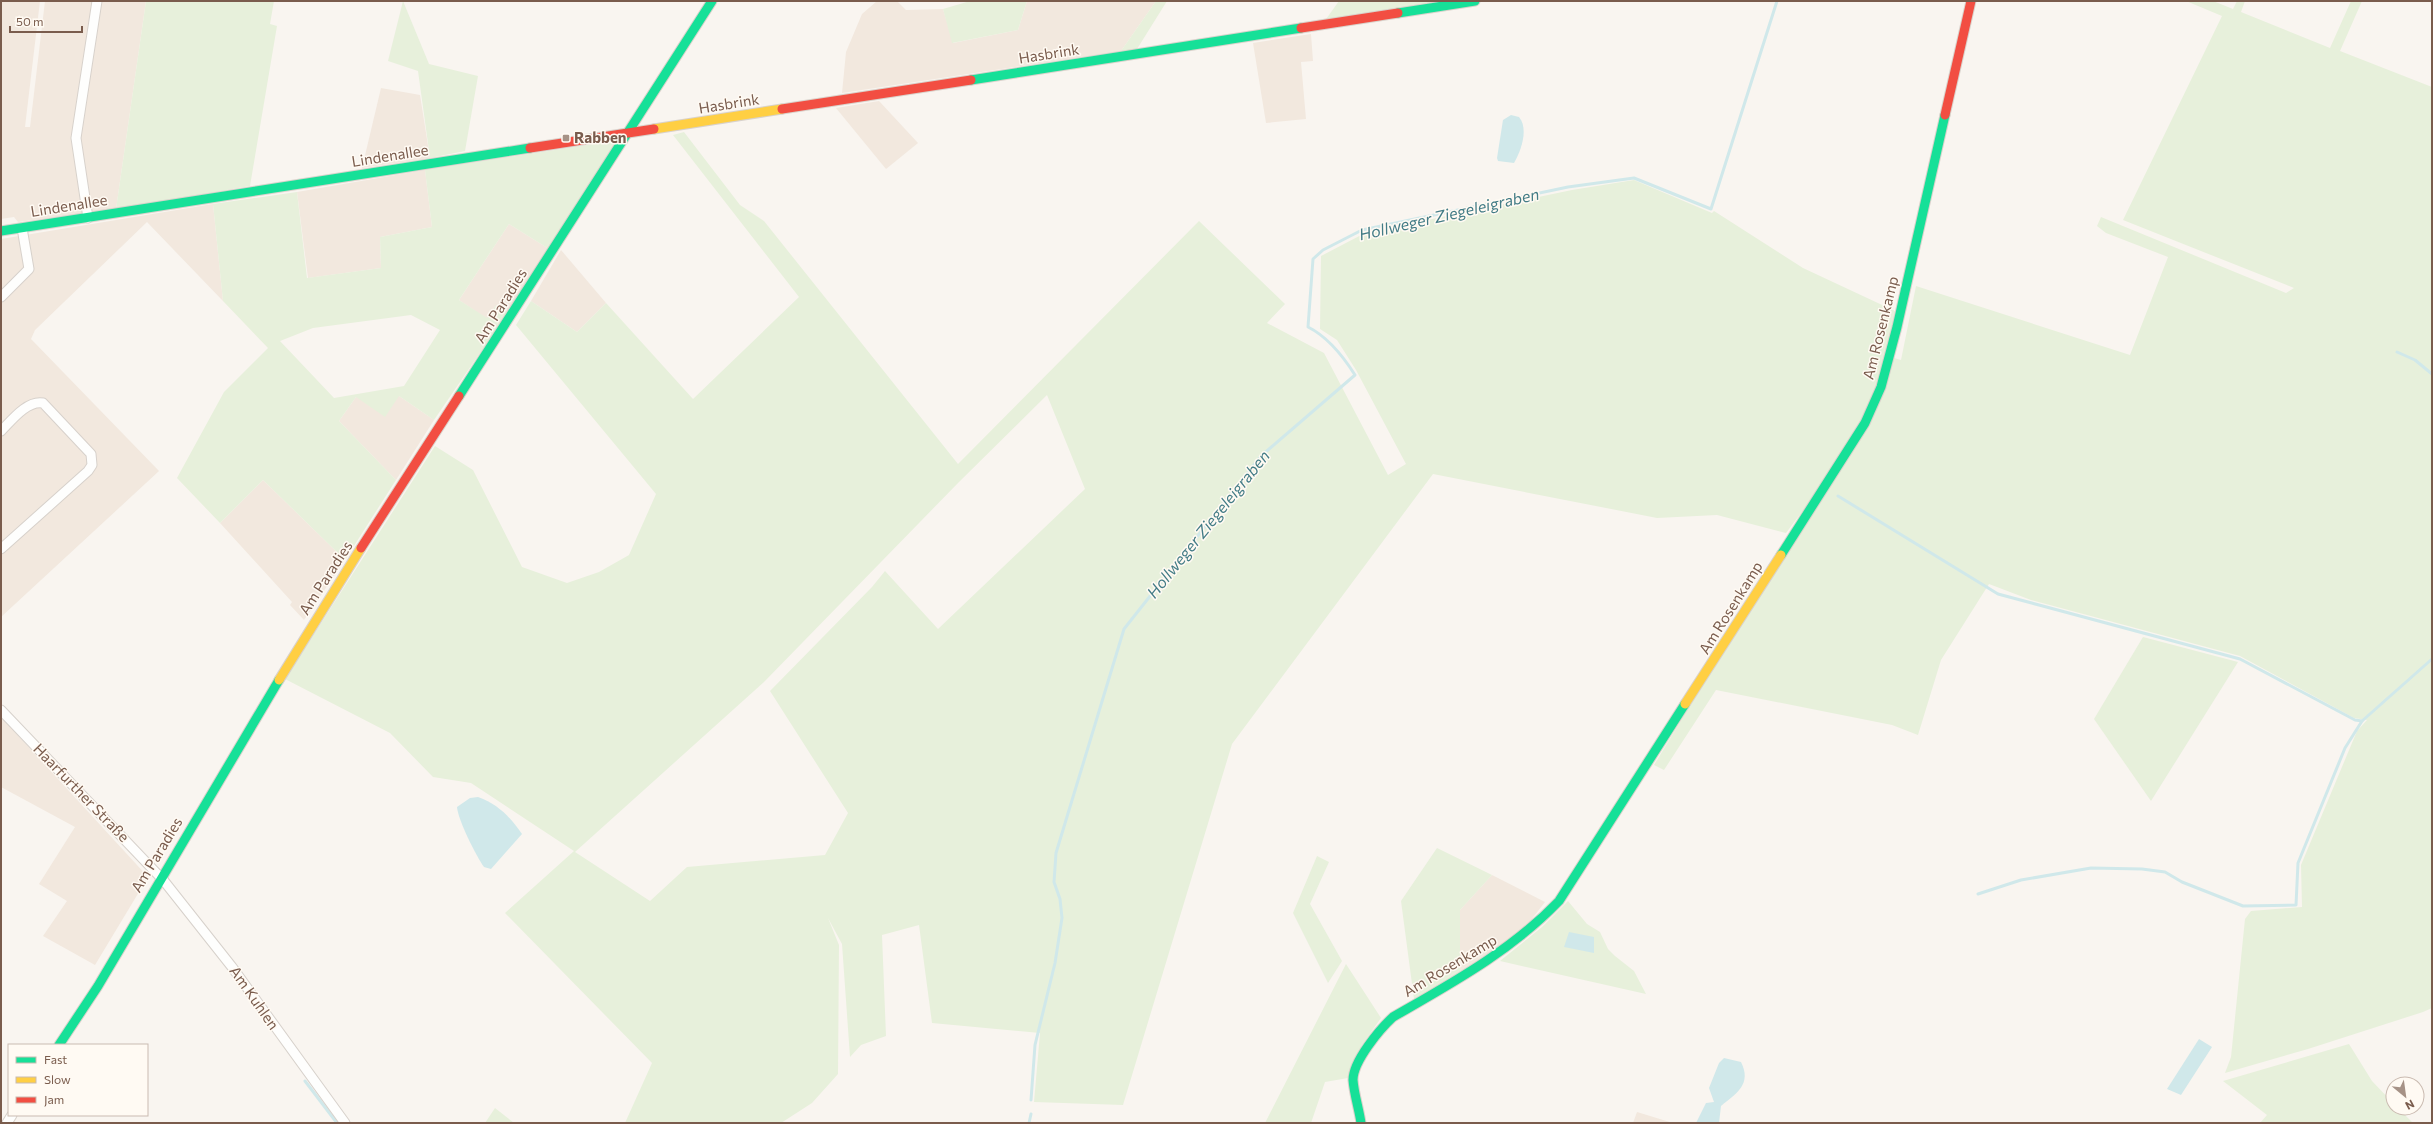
<svg xmlns="http://www.w3.org/2000/svg" width="2433" height="1124" viewBox="0 0 2433 1124" font-family="Commissioner,sans-serif">
	<rect width="100%" height="100%" fill="#f9f5f0"/>
	<!-- residential -->
	<g fill="#f2e8de">
		<path d="M 1,1 L 40,1 L 25,127 L 30,127 L 45,1 L 146,1 L 116,209 L 18,222 L 14,217 L 1,219 Z"/>
		<path d="M 877,1 L 897,1 L 906,10 L 943,9 L 953,43 L 1018,30 L 1027,1 L 1156,1 L 1121,51 L 842,93 L 846,52 L 862,14 Z"/>
		<path d="M 1311,34 L 1313,61 L 1301,62 L 1306,119 L 1266,123 L 1253,43 Z"/>
		<path d="M 381,88 L 420,95 L 430,158 L 362,168 Z"/>
		<path d="M 879,101 L 918,143 L 886,169 L 836,108 Z"/>
		<path d="M 425,170 L 432,227 L 380,237 L 381,268 L 308,278 L 297,192 Z"/>
		<path d="M 213,204 L 223,301 L 147,222 L 35,330 L 31,339 L 159,471 L 1,617 L 1,239 Z"/>
		<path d="M 509,224 L 549,249 L 508,312 L 487,319 L 459,300 Z"/>
		<path d="M 561,250 L 606,303 L 577,332 L 531,301 Z"/>
		<path d="M 399,396 L 434,420 L 396,480 L 339,421 L 356,397 Z"/>
		<path d="M 263,480 L 345,560 L 304,620 L 290,605 L 292,602 L 220,523 Z"/>
		<path d="M 1,717 L 148,877 L 95,965 L 43,936 L 67,901 L 39,884 L 75,827 L 1,787 Z"/>
		<path d="M 1492,875 L 1545,902 L 1531,920 L 1503,946 L 1460,973 L 1460,910 Z"/>
		<path d="M 1637,1112 L 1673,1123 L 1633,1123 Z"/>
	</g>
	<!-- green -->
	<g fill="#e7f0db" fill-rule="evenodd">
		<path d="M 146,1 L 274,1 L 270,24 L 277,26 L 250,186 L 116,209 Z"/>
		<path d="M 403,1 L 429,64 L 478,76 L 465,151 L 430,158 L 418,71 L 388,61 Z"/>
		<path d="M 970,1 L 1027,1 L 1018,30 L 952,43 L 943,9 Z"/>
		<path d="M 1156,1 L 1167,1 L 1137,49 L 1121,51 Z"/>
		<path d="M 1339,1 L 1443,1 L 1324,22 Z"/>
		<path d="M 2186,1 L 2213,1 L 2233,9 L 2237,1 L 2245,1 L 2241,12 L 2330,48 L 2351,1 L 2362,1 L 2340,51 L 2432,87 L 2432,1008 L 2423,1012 L 2308,1049 L 2225,1073 L 2231,1057 L 2245,919 L 2251,911 L 2302,907 L 2301,865 L 2357,731 L 2367,720 L 2354,718 L 2240,656 L 2031,600 L 1989,584 L 1941,660 L 1918,735 L 1892,725 L 1716,690 L 1664,770 L 1654,765 L 1832,472 L 1786,533 L 1717,515 L 1657,518 L 1433,474 L 1232,744 L 1123,1105 L 1034,1102 L 1040,1033 L 932,1023 L 919,925 L 882,935 L 886,1036 L 861,1045 L 850,1057 L 842,944 L 828,918 L 839,945 L 838,1074 L 812,1103 L 781,1123 L 625,1123 L 652,1063 L 505,913 L 574,851 L 471,783 L 433,777 L 390,733 L 285,679 L 435,446 L 473,470 L 522,567 L 567,583 L 599,572 L 629,555 L 656,494 L 516,325 L 531,301 L 577,332 L 606,303 L 693,399 L 799,297 L 673,135 L 684,132 L 740,205 L 764,221 L 958,464 L 1199,221 L 1285,304 L 1267,323 L 1324,353 L 1388,475 L 1406,464 L 1356,370 L 1337,340 L 1320,329 L 1321,256 L 1365,233 L 1572,190 L 1634,180 L 1712,213 L 1714,211 L 1803,268 L 1895,311 L 1887,356 L 1901,360 L 1916,286 L 2130,355 L 2168,257 L 2106,233 L 2097,226 L 2101,217 L 2286,293 L 2294,288 L 2123,220 L 2222,16 ZM 1047,395 L 1085,489 L 938,629 L 885,571 L 872,587 L 770,691 L 848,813 L 825,855 L 687,867 L 650,901 L 575,852 L 764,682 L 959,482 Z"/>
		<path d="M 619,140 L 549,249 L 509,224 L 459,300 L 487,318 L 496,305 L 508,312 L 434,420 L 399,396 L 385,417 L 356,397 L 339,421 L 396,480 L 345,560 L 263,480 L 220,523 L 177,478 L 224,392 L 268,348 L 223,301 L 213,204 L 297,192 L 307,278 L 381,268 L 380,237 L 432,227 L 425,170 ZM 411,315 L 440,330 L 404,386 L 334,398 L 280,341 L 313,328 Z"/>
		<path d="M 2143,637 L 2238,662 L 2151,801 L 2094,719 Z"/>
		<path d="M 1437,848 L 1492,875 L 1460,910 L 1460,973 L 1414,999 L 1401,901 Z"/>
		<path d="M 1317,856 L 1329,862 L 1310,904 L 1342,961 L 1328,983 L 1293,913 Z"/>
		<path d="M 1568,901 L 1587,924 L 1600,932 L 1608,949 L 1615,956 L 1634,971 L 1646,994 L 1500,961 L 1542,927 Z"/>
		<path d="M 1346,964 L 1381,1018 L 1362,1045 L 1348,1078 L 1325,1082 L 1311,1123 L 1265,1123 Z"/>
		<path d="M 2349,1044 L 2372,1081 L 2393,1103 L 2393,1108 L 2398,1108 L 2413,1123 L 2260,1123 L 2267,1115 L 2223,1081 Z"/>
		<path d="M 495,1108 L 514,1123 L 485,1123 Z"/>
	</g>
	<!-- water -->
	<g fill="#d0e8ea">
		<path d="M 1511,115 L 1519,117 C 1529,129 1521,151 1514,163 L 1498,161 L 1497,158 L 1503,120 Z"/>
		<path d="M 478,797 C 499,805 509,816 522,834 L 491,869 L 484,867 C 476,856 458,820 457,807 L 470,798 Z"/>
		<path d="M 1569,932 L 1594,937 L 1594,953 L 1564,947 Z"/>
		<path d="M 2199,1039 L 2212,1047 L 2181,1095 L 2167,1089 Z"/>
		<path d="M 1724,1058 L 1741,1062 C 1752,1084 1737,1093 1721,1106 L 1719,1123 L 1696,1123 L 1706,1103 L 1714,1102 L 1709,1088 L 1719,1063 Z"/>
	</g>
	<g fill="none" stroke-linecap="round" stroke-linejoin="round">
		<!-- stream -->
		<g stroke="#d0e8ea" stroke-width="3">
			<path d="M 2397,352 L 2415,360 L 2432,374"/>
			<path d="M 1838,496 L 1998,594 L 2240,659 L 2355,720 L 2362,721 L 2432,659"/>
			<path d="M 1978,894 L 2021,880 L 2091,868 L 2142,869 L 2165,872 L 2182,882 L 2243,906 L 2296,905 L 2298,863 L 2345,748 L 2362,721"/>
			<path d="M 305,1081 L 337,1123"/>
			<path d="M 1031,1100 L 1035,1045 L 1055,963 L 1062,918 L 1060,899 L 1054,882 L 1056,853 L 1124,629 L 1261,456 L 1355,375 C 1343,356 1328,337 1308,327 L 1313,259 L 1323,250 L 1362,230 L 1568,187 L 1634,178 L 1711,209 L 1777,1"/>
			<path d="M 1029,1123 L 1031,1114"/>
		</g>
		<!-- street casing -->
		<g stroke="#d7d1cb" stroke-width="11">
			<g id="street">
				<path d="M 88,218 L 76,138 L 97,1"/>
				<path d="M 1,297 L 29,269 L 22,228"/>
				<path d="M 1,431 C 11,421 27,400 43,403 L 91,454 L 92,465 L 88,471 L 1,549"/>
				<path d="M 1,710 L 164,881 L 232,967 L 345,1123"/>
				<path d="M 7,1123 L 12,1115"/>
			</g>
		</g>
		<!-- fast casing -->
		<g stroke="#d9d2cb" stroke-width="11">
			<g id="fast">
				<path d="M 1398,13 L 1475,1"/>
				<path d="M 971,80 L 1301,28"/>
				<path d="M 1,231 L 530,148"/>
				<path d="M 459,396 L 712,1"/>
				<path d="M 1781,555 L 1865,423 L 1881,387 L 1897,327 L 1945,115"/>
				<path d="M 59,1045 L 98,986 L 279,680"/>
				<path d="M 1361,1123 C 1359,1109 1354,1094 1353,1080 C 1353,1061 1380,1029 1393,1017 C 1452,983 1511,951 1559,901 L 1685,704"/>
			</g>
		</g>
		<!-- slow casing -->
		<g stroke="#d9d2cb" stroke-width="11">
			<g id="slow">
				<path d="M 654,129 L 782,109"/>
				<path d="M 279,680 L 361,548"/>
				<path d="M 1685,704 L 1781,555"/>
			</g>
		</g>
		<!-- jam casing -->
		<g stroke="#d9d2cb" stroke-width="11">
			<g id="jam">
				<path d="M 1301,28 L 1398,13"/>
				<path d="M 782,109 L 971,80"/>
				<path d="M 1945,115 L 1971,1"/>
				<path d="M 530,148 L 654,129"/>
				<path d="M 361,548 L 459,396"/>
			</g>
		</g>
		<!-- street -->
		<use href="#street" stroke="#fefefd" stroke-width="9"/>
		<!-- fast -->
		<use href="#fast" stroke="#16e098" stroke-width="9"/>
		<!-- slow -->
		<use href="#slow" stroke="#ffcf43" stroke-width="9"/>
		<!-- jam -->
		<use href="#jam" stroke="#f24e42" stroke-width="9"/>
	</g>
	<!-- markers -->
	<rect fill="#a69286" stroke="#fffaf3" stroke-width="1.5" x="562" y="134" width="8" height="8" rx="2"/>
	<g text-anchor="middle" stroke-width="3" stroke-linejoin="round" paint-order="stroke">
		<!-- street labels -->
		<g font-size="15" fill="#7a5c4d" stroke="#fffaf3">
			<text transform="translate(1049 54) rotate(-9)" y="5">Hasbrink</text>
			<text transform="translate(729 104) rotate(-9)" y="5">Hasbrink</text>
			<text transform="translate(390 156) rotate(-9)" y="5">Lindenallee</text>
			<text transform="translate(69 206) rotate(-9)" y="5">Lindenallee</text>
			<text transform="translate(501 306) rotate(-58)" y="5">Am Paradies</text>
			<text transform="translate(1881 328) rotate(-76)" y="5">Am Rosenkamp</text>
			<text transform="translate(326 578) rotate(-57)" y="5">Am Paradies</text>
			<text transform="translate(1731 608) rotate(-58)" y="5">Am Rosenkamp</text>
			<text transform="translate(81 793) rotate(46)" y="5">Haarfurther Straße</text>
			<text transform="translate(157 855) rotate(-59)" y="5">Am Paradies</text>
			<text transform="translate(1450 966) rotate(-31)" y="5">Am Rosenkamp</text>
			<text transform="translate(254 998) rotate(55)" y="5">Am Kuhlen</text>
		</g>
		<!-- poi labels -->
		<g font-size="15" font-weight="bold" fill="#7a5c4d" stroke="#fffaf3" text-anchor="start">
			<text x="574" y="143">Rabben</text>
		</g>
		<!-- water labels -->
		<g font-size="16" font-style="italic" fill="#437c86" stroke="#fffaf3">
			<text transform="translate(1449 214) rotate(-13)" y="6">Hollweger Ziegeleigraben</text>
			<text transform="translate(1208 524) rotate(-51)" y="6">Hollweger Ziegeleigraben</text>
		</g>
	</g>
	<!-- border -->
	<rect width="2433" height="1124" fill="none" stroke="#7a5c4d" stroke-width="4"/>
	<!-- legend -->
	<rect x="8" y="1044" width="140" height="72" fill="#fffaf3" stroke="#cabbb1"/>
	<rect x="16" y="1057" width="20" height="6" fill="#16e098" stroke="#cabbb1"/>
	<text x="44" y="1064" font-size="12" fill="#7a5c4d">Fast</text>
	<rect x="16" y="1077" width="20" height="6" fill="#ffcf43" stroke="#cabbb1"/>
	<text x="44" y="1084" font-size="12" fill="#7a5c4d">Slow</text>
	<rect x="16" y="1097" width="20" height="6" fill="#f24e42" stroke="#cabbb1"/>
	<text x="44" y="1104" font-size="12" fill="#7a5c4d">Jam</text>
	<!-- north arrow -->
	<g transform="translate(2405 1096) rotate(151)"><circle r="19" fill="#fffaf3" stroke="#cabbb1"/>
	<path d="M0-3L7 15L0 10L-7 15Z" fill="#a69286"/>
	<text y="-6" font-size="11" font-weight="bold" text-anchor="middle" fill="#7a5c4d">N</text>
	</g>
	<!-- scale -->
	<path d="M10 26v6h72v-6" fill="none" stroke="#7a5c4d" stroke-width="2"/>
	<text x="16" y="26" font-size="12" fill="#7a5c4d" stroke="#fffaf3" stroke-width="3" paint-order="stroke">50 m</text>
</svg>
